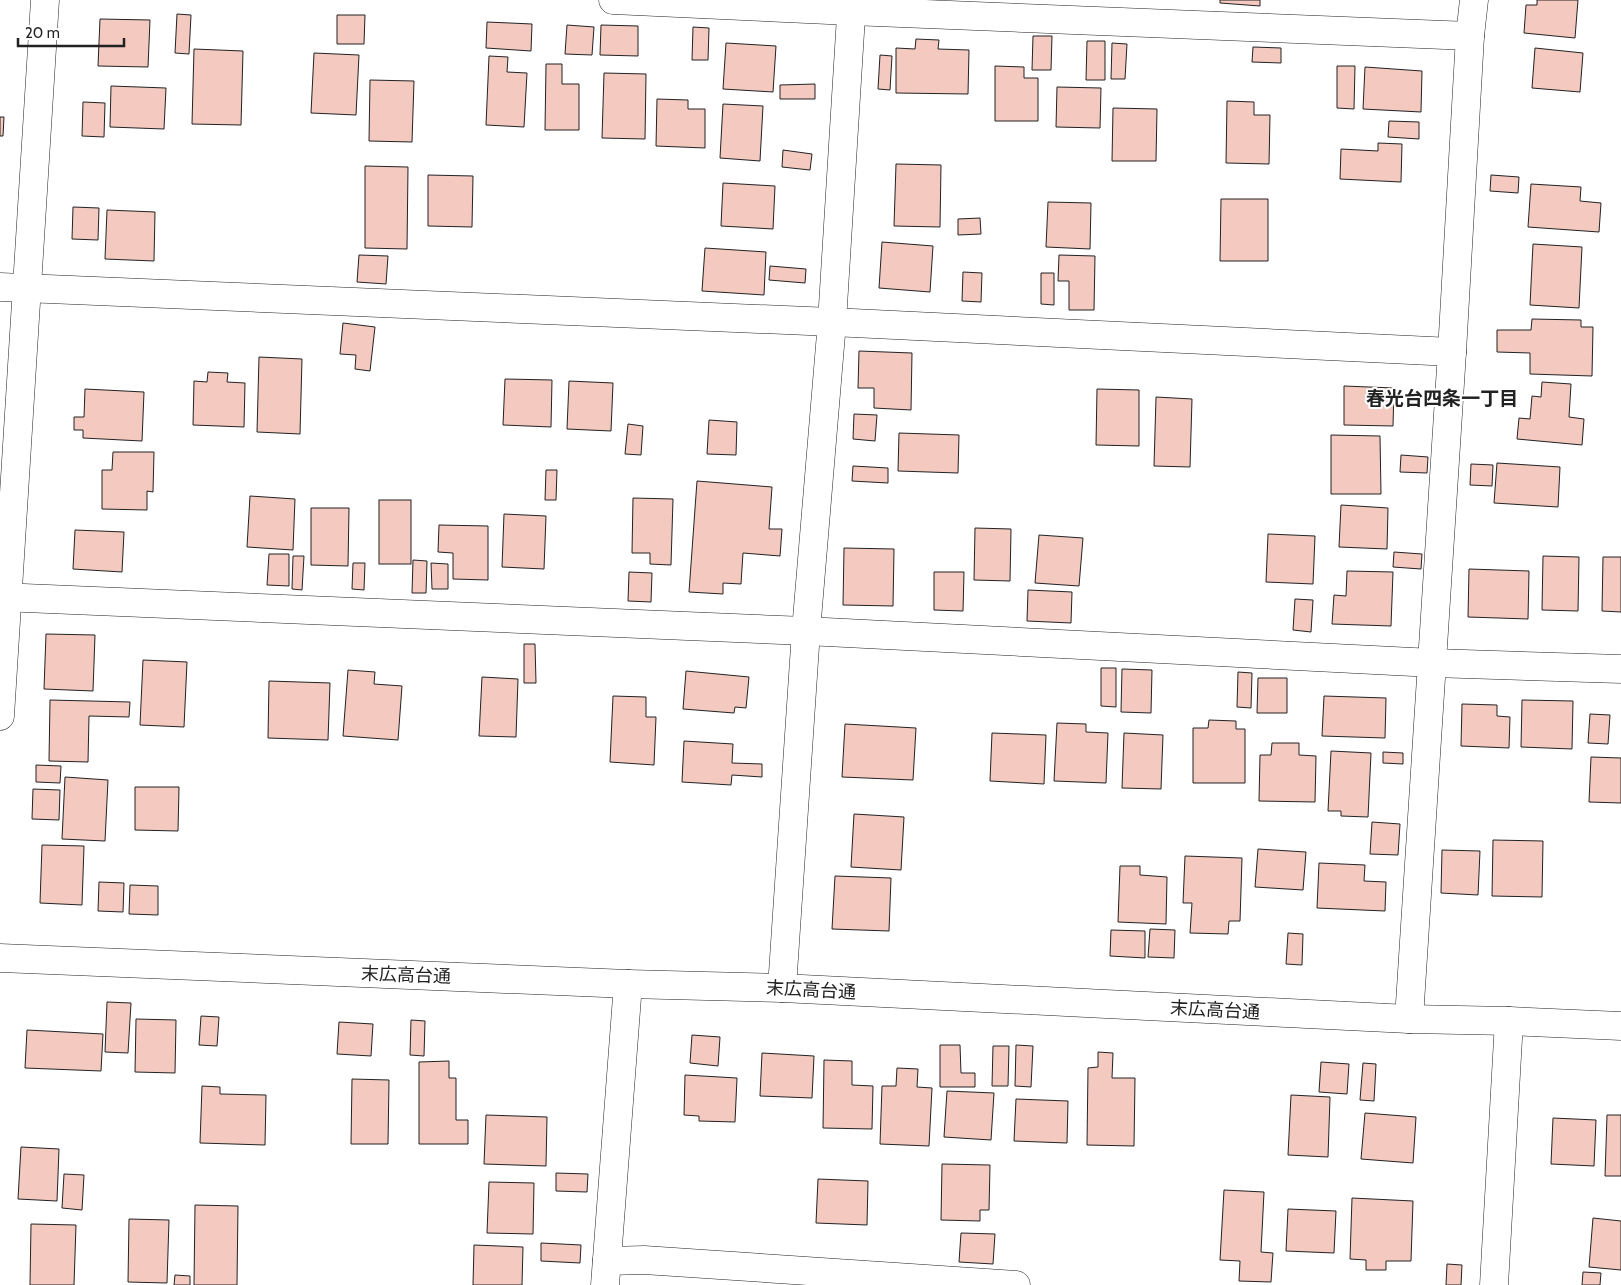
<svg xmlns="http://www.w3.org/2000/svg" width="1621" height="1285" viewBox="0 0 1621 1285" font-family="Cabin,'Noto Sans JP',sans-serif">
	<rect width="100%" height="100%" fill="#fff"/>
	<!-- building -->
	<g fill="#f3c9c0" stroke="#222">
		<path d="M 1220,0 L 1260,0 L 1260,6 L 1220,3 Z"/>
		<path d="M 1537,0 L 1578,0 L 1575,38 L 1524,33 L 1526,5 L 1537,5 Z"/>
		<path d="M 177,14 L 191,15 L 189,54 L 175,53 Z"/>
		<path d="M 337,15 L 365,15 L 364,44 L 337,44 Z"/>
		<path d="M 100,19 L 150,20 L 148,67 L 98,66 Z"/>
		<path d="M 487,22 L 532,24 L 531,51 L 486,48 Z"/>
		<path d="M 567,25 L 594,27 L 592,55 L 565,54 Z"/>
		<path d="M 601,25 L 638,26 L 638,56 L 600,55 Z"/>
		<path d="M 693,27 L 709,28 L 708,60 L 692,60 Z"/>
		<path d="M 1033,36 L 1052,36 L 1051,70 L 1032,70 Z"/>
		<path d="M 916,39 L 939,40 L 938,49 L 969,50 L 968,94 L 896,93 L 896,48 L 915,49 Z"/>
		<path d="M 1087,41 L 1105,41 L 1105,80 L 1086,80 Z"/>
		<path d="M 726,43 L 776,46 L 773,92 L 723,89 Z"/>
		<path d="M 1112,43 L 1127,44 L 1125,79 L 1111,79 Z"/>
		<path d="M 1253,47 L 1281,48 L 1281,63 L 1252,62 Z"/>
		<path d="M 1535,48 L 1583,53 L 1580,92 L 1532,88 Z"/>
		<path d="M 194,49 L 243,51 L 241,125 L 192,124 Z"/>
		<path d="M 314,53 L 359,55 L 356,115 L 311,113 Z"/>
		<path d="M 880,55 L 892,56 L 890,90 L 878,89 Z"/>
		<path d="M 489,56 L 508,57 L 507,72 L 527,73 L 524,127 L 486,125 Z"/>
		<path d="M 546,64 L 562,64 L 562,84 L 579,84 L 579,130 L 545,130 Z"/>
		<path d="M 995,66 L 1024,67 L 1024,78 L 1038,78 L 1038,121 L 995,121 Z"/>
		<path d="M 1337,66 L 1355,66 L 1354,109 L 1337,108 Z"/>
		<path d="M 1365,67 L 1422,71 L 1421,112 L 1363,109 Z"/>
		<path d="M 604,73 L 646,74 L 645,139 L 602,138 Z"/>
		<path d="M 370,80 L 414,81 L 412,142 L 369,141 Z"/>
		<path d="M 815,84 L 815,99 L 780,99 L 780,85 Z"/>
		<path d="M 111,86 L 166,88 L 164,129 L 110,127 Z"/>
		<path d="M 1057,87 L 1101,88 L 1100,128 L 1056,127 Z"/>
		<path d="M 657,99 L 688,100 L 688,109 L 705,109 L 705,148 L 656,146 Z"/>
		<path d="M 1227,101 L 1254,102 L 1254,115 L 1270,115 L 1269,164 L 1226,163 Z"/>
		<path d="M 83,102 L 105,103 L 104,137 L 82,136 Z"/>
		<path d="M 723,104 L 763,106 L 760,161 L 720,158 Z"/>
		<path d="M 1113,108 L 1157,109 L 1156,161 L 1112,161 Z"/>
		<path d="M 0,117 L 4,117 L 3,136 L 0,136 Z"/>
		<path d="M 1389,121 L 1419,122 L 1419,139 L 1388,137 Z"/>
		<path d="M 1378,143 L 1402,144 L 1401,182 L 1340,179 L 1341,149 L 1378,151 Z"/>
		<path d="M 783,150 L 812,154 L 810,170 L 782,167 Z"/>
		<path d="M 896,164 L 941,165 L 940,227 L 894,226 Z"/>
		<path d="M 365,166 L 408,167 L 407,249 L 365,248 Z"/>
		<path d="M 428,175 L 473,176 L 472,227 L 428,226 Z"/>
		<path d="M 1491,175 L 1519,177 L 1518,193 L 1490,191 Z"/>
		<path d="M 723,183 L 775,186 L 773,229 L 721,226 Z"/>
		<path d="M 1531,184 L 1581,187 L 1580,201 L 1601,203 L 1599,232 L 1528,227 Z"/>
		<path d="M 1221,199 L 1268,199 L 1268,261 L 1220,261 Z"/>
		<path d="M 1048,202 L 1091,203 L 1090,249 L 1046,247 Z"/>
		<path d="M 73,207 L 99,208 L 98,240 L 72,239 Z"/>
		<path d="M 107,210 L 155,212 L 154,261 L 105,259 Z"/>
		<path d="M 980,218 L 981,234 L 958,235 L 958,219 Z"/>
		<path d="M 882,242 L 933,246 L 930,292 L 879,288 Z"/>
		<path d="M 1533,244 L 1582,247 L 1579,308 L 1530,305 Z"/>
		<path d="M 705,248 L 766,252 L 764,295 L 702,291 Z"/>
		<path d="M 359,255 L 388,256 L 386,284 L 357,282 Z"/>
		<path d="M 1059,255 L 1095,256 L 1094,310 L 1069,310 L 1069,281 L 1058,281 Z"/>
		<path d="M 770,266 L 806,269 L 805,283 L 769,280 Z"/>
		<path d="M 963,272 L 982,273 L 981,302 L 962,301 Z"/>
		<path d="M 1041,273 L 1054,273 L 1054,305 L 1041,304 Z"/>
		<path d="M 1532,319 L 1581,320 L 1581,327 L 1593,327 L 1592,376 L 1530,374 L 1530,353 L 1497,352 L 1497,330 L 1531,330 Z"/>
		<path d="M 343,323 L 375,327 L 370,371 L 355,369 L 356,355 L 340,354 Z"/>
		<path d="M 859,351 L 912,353 L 911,410 L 874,408 L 874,388 L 858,388 Z"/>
		<path d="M 259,357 L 302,359 L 300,434 L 257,432 Z"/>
		<path d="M 208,372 L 228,373 L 227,382 L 245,383 L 244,427 L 193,425 L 194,381 L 207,382 Z"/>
		<path d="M 505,379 L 552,380 L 551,427 L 503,425 Z"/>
		<path d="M 569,381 L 613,383 L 611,431 L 567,429 Z"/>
		<path d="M 1542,382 L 1571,384 L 1569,417 L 1584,419 L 1582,445 L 1517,439 L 1519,418 L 1530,419 L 1532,396 L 1541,397 Z"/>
		<path d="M 1344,386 L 1394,388 L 1393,426 L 1344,425 Z"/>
		<path d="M 85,389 L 144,392 L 142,441 L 83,438 L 83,430 L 74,430 L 74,417 L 84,417 Z"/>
		<path d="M 1097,389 L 1139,390 L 1139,446 L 1096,445 Z"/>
		<path d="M 1156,397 L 1192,399 L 1190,467 L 1154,466 Z"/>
		<path d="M 854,414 L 877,415 L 875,441 L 853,439 Z"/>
		<path d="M 709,420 L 737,422 L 736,455 L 707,454 Z"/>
		<path d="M 628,424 L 643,426 L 641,455 L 625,454 Z"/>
		<path d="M 899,433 L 959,435 L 958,473 L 898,471 Z"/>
		<path d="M 1331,435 L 1380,436 L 1381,494 L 1331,494 Z"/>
		<path d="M 113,452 L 154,452 L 153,492 L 147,491 L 147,510 L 102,509 L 102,470 L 112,470 Z"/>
		<path d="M 1401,455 L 1428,457 L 1427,473 L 1400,472 Z"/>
		<path d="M 1497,463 L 1560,467 L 1558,507 L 1494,503 Z"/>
		<path d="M 1471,464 L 1493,465 L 1492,486 L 1470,485 Z"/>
		<path d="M 853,466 L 888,468 L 888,483 L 852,481 Z"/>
		<path d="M 546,470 L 557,470 L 556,500 L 545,500 Z"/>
		<path d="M 697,481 L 772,487 L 769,529 L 782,529 L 780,556 L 743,553 L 741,584 L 723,583 L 723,594 L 689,592 Z"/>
		<path d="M 250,496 L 295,499 L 293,550 L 247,547 Z"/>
		<path d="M 633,498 L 673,499 L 671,565 L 650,564 L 650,553 L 632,553 Z"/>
		<rect x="379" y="500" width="32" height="64"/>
		<path d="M 1341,505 L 1388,508 L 1387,549 L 1339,547 Z"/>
		<path d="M 311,508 L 349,508 L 348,566 L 311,565 Z"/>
		<path d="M 504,514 L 546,516 L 544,569 L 502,567 Z"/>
		<path d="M 439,525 L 488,526 L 488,580 L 453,579 L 453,553 L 438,552 Z"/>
		<path d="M 975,528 L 1011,529 L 1010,581 L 974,580 Z"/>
		<path d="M 75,530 L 124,532 L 122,572 L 73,569 Z"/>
		<path d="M 1268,534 L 1315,536 L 1313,584 L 1266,582 Z"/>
		<path d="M 1039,535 L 1083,538 L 1079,586 L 1035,583 Z"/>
		<path d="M 844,548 L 894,549 L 893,606 L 843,605 Z"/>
		<path d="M 1394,552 L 1422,554 L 1421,569 L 1393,567 Z"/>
		<path d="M 269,554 L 289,554 L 289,586 L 267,585 Z"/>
		<path d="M 293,556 L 304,556 L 302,590 L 292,589 Z"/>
		<path d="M 1543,556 L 1579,557 L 1578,611 L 1542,610 Z"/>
		<path d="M 1603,557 L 1621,557 L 1621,612 L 1602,611 Z"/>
		<path d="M 413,560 L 427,561 L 426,593 L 412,593 Z"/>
		<path d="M 353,563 L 365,563 L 364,590 L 352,589 Z"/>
		<path d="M 431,563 L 448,564 L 448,589 L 432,589 Z"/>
		<path d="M 1469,569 L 1529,571 L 1528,619 L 1468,617 Z"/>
		<path d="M 1347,571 L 1393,572 L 1391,626 L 1332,624 L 1334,595 L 1346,596 Z"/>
		<path d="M 629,572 L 652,573 L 651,602 L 628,601 Z"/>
		<path d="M 934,572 L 964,572 L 963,611 L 934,610 Z"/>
		<path d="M 1028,590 L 1072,592 L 1071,623 L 1027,621 Z"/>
		<path d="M 1295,599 L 1313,600 L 1311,632 L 1293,630 Z"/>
		<path d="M 46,634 L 95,635 L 93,691 L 44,689 Z"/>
		<path d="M 524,644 L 535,644 L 536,683 L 524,683 Z"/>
		<path d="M 143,660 L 187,662 L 184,727 L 140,725 Z"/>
		<path d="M 1101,668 L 1116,668 L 1116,707 L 1101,706 Z"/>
		<path d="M 1122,669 L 1152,670 L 1151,713 L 1121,712 Z"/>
		<path d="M 348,670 L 375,672 L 374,684 L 402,686 L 398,740 L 343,736 Z"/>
		<path d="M 686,671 L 749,677 L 746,708 L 735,707 L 734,713 L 683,709 Z"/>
		<path d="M 1238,672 L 1252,673 L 1251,708 L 1237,707 Z"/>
		<path d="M 482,677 L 518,679 L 516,737 L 479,736 Z"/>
		<path d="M 1258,678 L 1287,678 L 1287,713 L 1257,713 Z"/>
		<path d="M 269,681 L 330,683 L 328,740 L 268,738 Z"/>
		<path d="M 613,696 L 646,697 L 646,717 L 656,717 L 654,765 L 610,762 Z"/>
		<path d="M 1324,696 L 1386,698 L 1385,738 L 1322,736 Z"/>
		<path d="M 50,700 L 130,702 L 129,717 L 89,716 L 88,762 L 49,761 Z"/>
		<path d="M 1522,700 L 1573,701 L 1572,749 L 1521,747 Z"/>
		<path d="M 1462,704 L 1497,705 L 1497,716 L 1510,717 L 1509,748 L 1461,746 Z"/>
		<path d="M 1590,714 L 1610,715 L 1608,744 L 1588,743 Z"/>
		<path d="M 1209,720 L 1236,721 L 1236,729 L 1245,729 L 1245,783 L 1193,783 L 1193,728 L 1208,728 Z"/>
		<path d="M 1057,723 L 1086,724 L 1086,732 L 1108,733 L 1106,783 L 1054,781 Z"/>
		<path d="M 845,724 L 916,728 L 913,780 L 842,777 Z"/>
		<path d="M 992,733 L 1046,735 L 1044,784 L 990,781 Z"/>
		<path d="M 1124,733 L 1163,735 L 1161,789 L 1122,788 Z"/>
		<path d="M 684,741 L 733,744 L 732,763 L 762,764 L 762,777 L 732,775 L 731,785 L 682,782 Z"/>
		<path d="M 1272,743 L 1299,743 L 1299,755 L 1316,756 L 1315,802 L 1259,801 L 1260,755 L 1271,755 Z"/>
		<path d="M 1331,751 L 1371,753 L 1368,817 L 1341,816 L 1341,811 L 1328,811 Z"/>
		<path d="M 1383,752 L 1403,753 L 1403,764 L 1383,763 Z"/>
		<path d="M 1591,757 L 1621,758 L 1621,803 L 1589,802 Z"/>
		<path d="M 36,765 L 61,766 L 60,783 L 36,782 Z"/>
		<path d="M 65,777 L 108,780 L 105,841 L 62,839 Z"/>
		<path d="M 135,787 L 179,787 L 178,831 L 135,830 Z"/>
		<path d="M 33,789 L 60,790 L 59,820 L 32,819 Z"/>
		<path d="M 854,814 L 904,817 L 901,870 L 851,867 Z"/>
		<path d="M 1372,822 L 1400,824 L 1398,855 L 1370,854 Z"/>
		<path d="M 1493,840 L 1543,841 L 1542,897 L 1492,896 Z"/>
		<path d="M 42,845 L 84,846 L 82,905 L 40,903 Z"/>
		<path d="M 1258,849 L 1306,852 L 1303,890 L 1255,887 Z"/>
		<path d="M 1442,850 L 1480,851 L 1478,895 L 1441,893 Z"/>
		<path d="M 1185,856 L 1242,858 L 1240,921 L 1229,921 L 1228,934 L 1190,933 L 1192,903 L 1183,903 Z"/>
		<path d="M 1319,863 L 1365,865 L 1364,881 L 1386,882 L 1385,911 L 1317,908 Z"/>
		<path d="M 1120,866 L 1140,866 L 1140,875 L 1167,877 L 1166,924 L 1118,922 Z"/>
		<path d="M 835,876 L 891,878 L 889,931 L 832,929 Z"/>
		<path d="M 99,882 L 124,883 L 123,912 L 98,911 Z"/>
		<path d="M 130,885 L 158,886 L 158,915 L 129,914 Z"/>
		<path d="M 1150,929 L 1175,930 L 1174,958 L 1148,957 Z"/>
		<path d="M 1111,930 L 1145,931 L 1145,958 L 1110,956 Z"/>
		<path d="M 1288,933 L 1303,934 L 1302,965 L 1286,964 Z"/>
		<path d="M 107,1002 L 131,1003 L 128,1053 L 105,1052 Z"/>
		<path d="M 201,1016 L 219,1017 L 217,1046 L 199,1045 Z"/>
		<path d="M 136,1019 L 176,1020 L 175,1073 L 135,1072 Z"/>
		<path d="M 411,1020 L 425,1021 L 424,1056 L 410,1055 Z"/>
		<path d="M 339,1022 L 373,1024 L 371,1056 L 337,1054 Z"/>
		<path d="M 27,1030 L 103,1034 L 101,1071 L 25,1068 Z"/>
		<path d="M 692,1035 L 720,1037 L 718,1066 L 690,1063 Z"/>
		<path d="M 940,1045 L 960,1045 L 961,1073 L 975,1073 L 975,1087 L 940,1087 Z"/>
		<path d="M 1016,1045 L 1033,1046 L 1031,1087 L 1015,1086 Z"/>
		<path d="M 993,1046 L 1009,1046 L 1008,1086 L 992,1086 Z"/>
		<path d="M 1098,1052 L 1113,1053 L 1112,1078 L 1135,1078 L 1134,1146 L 1087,1145 L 1088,1068 L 1098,1067 Z"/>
		<path d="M 762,1053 L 814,1056 L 812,1098 L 760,1096 Z"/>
		<path d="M 824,1060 L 852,1061 L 852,1085 L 873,1086 L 872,1129 L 823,1128 Z"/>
		<path d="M 449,1061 L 449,1078 L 456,1078 L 456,1120 L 468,1120 L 468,1144 L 419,1144 L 419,1062 Z"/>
		<path d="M 1321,1062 L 1349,1064 L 1347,1094 L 1319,1092 Z"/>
		<path d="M 1363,1063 L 1376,1064 L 1374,1101 L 1360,1100 Z"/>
		<path d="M 897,1068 L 918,1069 L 917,1087 L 932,1088 L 929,1146 L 880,1144 L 882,1086 L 896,1086 Z"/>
		<path d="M 685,1075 L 737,1078 L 735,1122 L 699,1121 L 699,1116 L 684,1115 Z"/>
		<path d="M 352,1079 L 389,1080 L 388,1144 L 351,1144 Z"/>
		<path d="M 202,1086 L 220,1087 L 220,1094 L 266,1095 L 265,1145 L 200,1143 Z"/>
		<path d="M 947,1091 L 994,1093 L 991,1140 L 944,1137 Z"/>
		<path d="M 1291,1095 L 1330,1097 L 1328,1157 L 1288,1155 Z"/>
		<path d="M 1016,1099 L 1068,1101 L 1067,1143 L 1014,1141 Z"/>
		<path d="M 1365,1113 L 1416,1117 L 1413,1163 L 1361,1159 Z"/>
		<path d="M 486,1115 L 547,1117 L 546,1166 L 484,1164 Z"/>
		<path d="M 1607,1115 L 1621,1115 L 1621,1176 L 1605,1176 Z"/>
		<path d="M 1553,1118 L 1596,1120 L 1594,1166 L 1551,1164 Z"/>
		<path d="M 21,1147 L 59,1149 L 57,1201 L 18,1199 Z"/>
		<path d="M 942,1164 L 990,1165 L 989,1210 L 980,1210 L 980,1221 L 941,1220 Z"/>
		<path d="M 556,1173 L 588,1174 L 587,1192 L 556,1191 Z"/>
		<path d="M 64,1174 L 84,1175 L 82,1210 L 62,1208 Z"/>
		<path d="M 818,1179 L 868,1181 L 867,1225 L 816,1223 Z"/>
		<path d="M 489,1182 L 534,1183 L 533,1234 L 487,1233 Z"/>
		<path d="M 1224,1190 L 1264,1192 L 1261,1252 L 1273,1253 L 1271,1282 L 1239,1281 L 1240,1261 L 1220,1260 Z"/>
		<path d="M 1352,1198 L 1413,1201 L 1411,1261 L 1386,1261 L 1386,1270 L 1366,1270 L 1366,1260 L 1350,1259 Z"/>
		<path d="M 195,1205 L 238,1206 L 237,1285 L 194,1285 Z"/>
		<path d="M 1288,1209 L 1336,1211 L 1334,1253 L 1286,1251 Z"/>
		<path d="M 1593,1218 L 1621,1221 L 1621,1270 L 1589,1267 Z"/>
		<path d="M 129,1219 L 169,1220 L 167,1283 L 128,1282 Z"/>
		<path d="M 31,1224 L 76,1225 L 74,1285 L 30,1285 Z"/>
		<path d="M 961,1233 L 995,1234 L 993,1264 L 959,1262 Z"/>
		<path d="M 541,1243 L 581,1245 L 580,1263 L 541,1261 Z"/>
		<path d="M 474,1245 L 523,1247 L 522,1285 L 473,1285 Z"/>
		<path d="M 1447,1264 L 1462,1265 L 1461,1285 L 1446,1285 Z"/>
		<path d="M 1583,1272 L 1601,1273 L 1600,1285 L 1582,1285 Z"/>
		<path d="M 175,1275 L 190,1276 L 190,1285 L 174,1285 Z"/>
	</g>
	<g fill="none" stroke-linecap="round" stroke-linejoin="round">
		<!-- street casing -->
		<g stroke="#222" stroke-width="29">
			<g id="street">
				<path d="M 613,0 L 851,11 L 1470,36"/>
				<path d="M 0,287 L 832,322 L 1452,352"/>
				<path d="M 0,597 L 806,631 L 1433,663 L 1621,669"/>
				<path d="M 0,716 L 45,0"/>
				<path d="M 782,988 L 806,631 L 832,322 L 852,0"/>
				<path d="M 1409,1019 L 1452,352 L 1470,36 L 1474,0"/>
				<path d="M 607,1261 L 644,1260 L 1016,1285"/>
				<path d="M 605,1285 L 628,984"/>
				<path d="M 1494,1285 L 1509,1021"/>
			</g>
		</g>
		<!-- secondary casing -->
		<g stroke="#222" stroke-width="29">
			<path id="secondary" d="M 0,958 L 628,984 L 782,988 L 1409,1019 L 1509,1021 L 1621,1026"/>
		</g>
		<!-- street -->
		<use href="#street" stroke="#fff" stroke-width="28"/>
		<!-- secondary -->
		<use href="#secondary" stroke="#fff" stroke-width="28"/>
	</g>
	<g text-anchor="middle" stroke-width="4" stroke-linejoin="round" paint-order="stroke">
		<!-- street labels -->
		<g font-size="18" fill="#222" stroke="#fff">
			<text transform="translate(406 975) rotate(2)" y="6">末広高台通</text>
			<text transform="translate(811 990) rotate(3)" y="6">末広高台通</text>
			<text transform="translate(1215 1010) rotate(3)" y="6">末広高台通</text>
		</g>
		<!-- neighbourhood labels -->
		<g font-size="19" font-weight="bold" fill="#222" stroke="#fff">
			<text x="1442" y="405">春光台四条一丁目</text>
		</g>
	</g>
	<!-- scale -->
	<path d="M18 38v8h106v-8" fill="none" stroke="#222222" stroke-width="2.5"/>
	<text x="25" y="38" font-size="15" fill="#222222" stroke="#ffffff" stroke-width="4" paint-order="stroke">20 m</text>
</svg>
